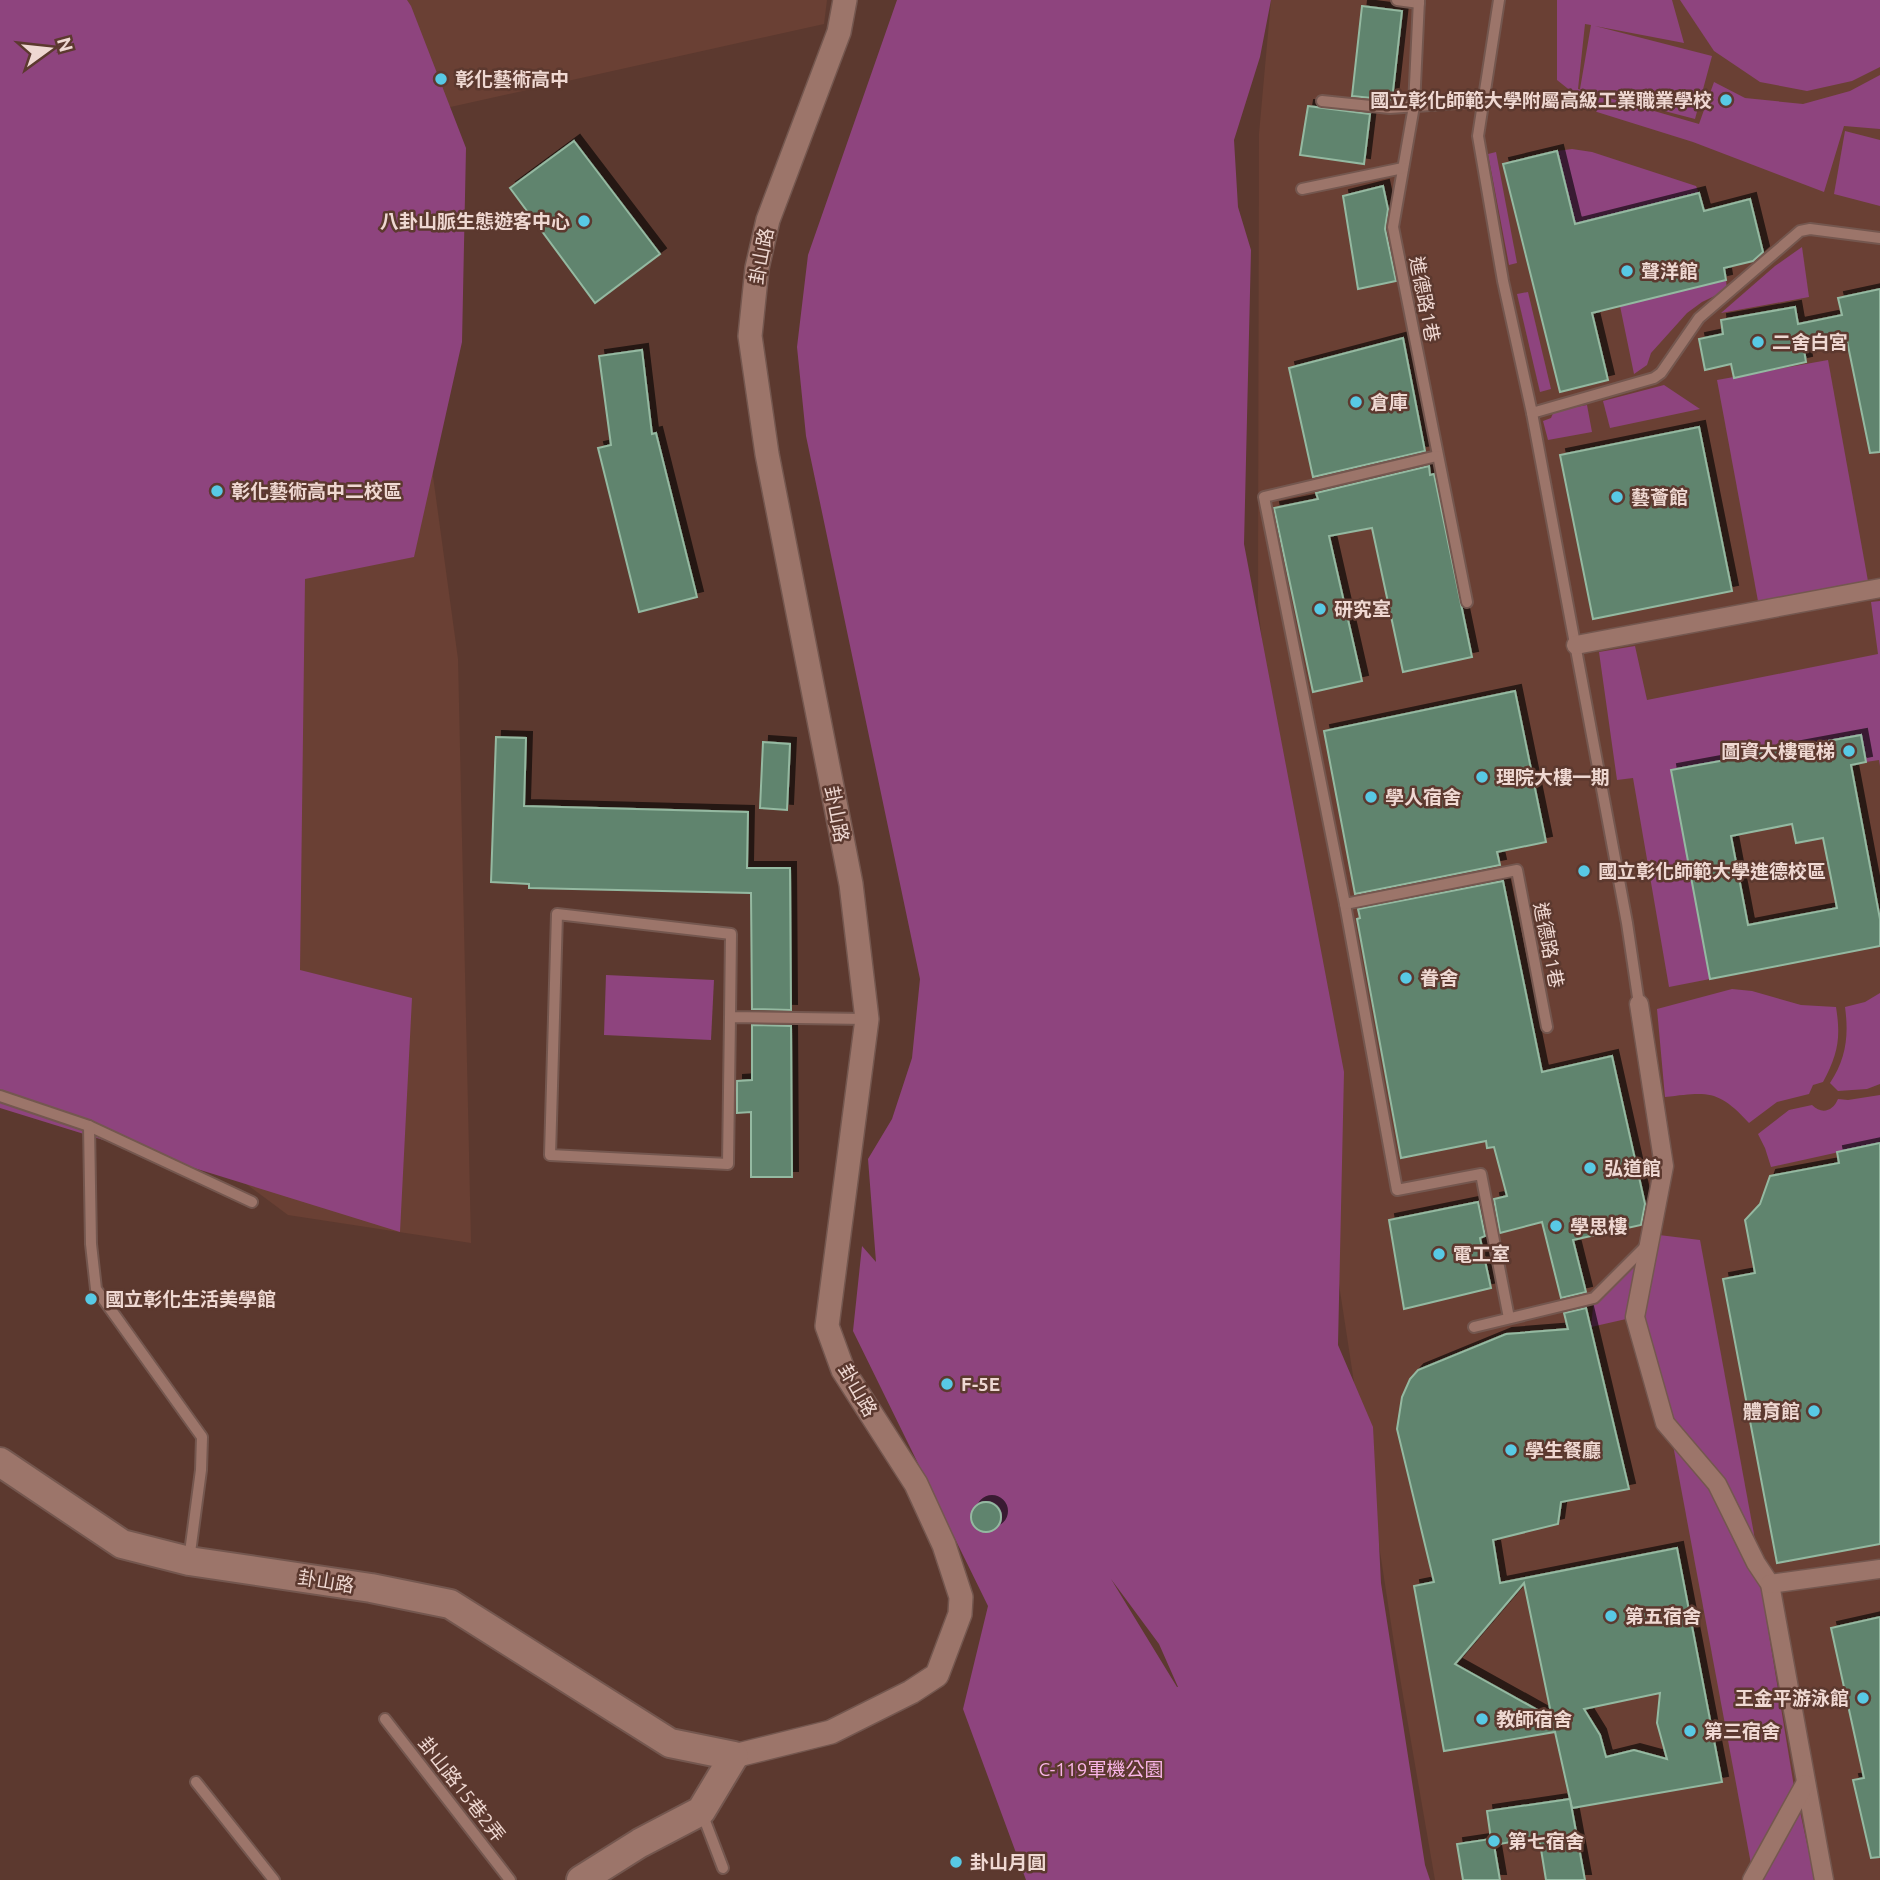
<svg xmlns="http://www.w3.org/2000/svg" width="1880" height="1880" viewBox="0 0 1880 1880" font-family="Ubuntu,'Noto Sans TC',sans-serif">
	<defs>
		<filter id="shadow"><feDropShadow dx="6" dy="-6" stdDeviation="0" flood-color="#0009"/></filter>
	</defs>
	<rect width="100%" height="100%" fill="#5c392f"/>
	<!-- built -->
	<g fill="#6a4034">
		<path d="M 272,0 L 827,0 L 824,24 L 329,134 Z"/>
		<path d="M 1271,0 L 1880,0 L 1880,1880 L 1435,1880 L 1394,1643 L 1321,1167 L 1258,605 L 1259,134 Z"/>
		<path d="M 0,36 L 412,323 L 458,659 L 471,1243 L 288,1215 L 103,1077 Z"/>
	</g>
	<!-- green -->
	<g fill="#8e447e" fill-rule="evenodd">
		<path d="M 0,0 L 407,0 L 411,6 L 466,148 L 462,342 L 414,557 L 305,579 L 300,970 L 412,998 L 400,1232 L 0,1108 Z"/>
		<path d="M 897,0 L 1271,0 L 1260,57 L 1234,140 L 1238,207 L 1251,250 L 1244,544 L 1344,1072 L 1338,1345 L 1373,1427 L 1381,1583 L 1425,1865 L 1430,1880 L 1026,1880 L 963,1709 L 988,1606 L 853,1331 L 862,1246 L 876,1262 L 868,1159 L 892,1119 L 912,1058 L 920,979 L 806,436 L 797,347 L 808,255 ZM 1111,1579 L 1159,1644 L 1178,1687 L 1177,1687 Z"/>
		<path d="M 1557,0 L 1672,0 L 1684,43 L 1595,26 L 1712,56 L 1695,119 L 1580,89 L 1591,25 L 1585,24 L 1578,89 L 1699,124 L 1714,82 L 1745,98 L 1803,104 L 1850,91 L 1880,75 L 1880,129 L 1844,126 L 1824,192 L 1693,142 L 1597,112 L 1557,80 Z"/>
		<path d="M 1680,0 L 1880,0 L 1880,67 L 1852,81 L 1807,91 L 1760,82 L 1714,51 Z"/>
		<path d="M 1845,131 L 1880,140 L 1880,206 L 1834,194 Z"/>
		<path d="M 1572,149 L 1592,152 L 1696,186 L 1699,193 L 1575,224 L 1557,151 Z"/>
		<path d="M 1496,152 L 1517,263 L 1509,265 L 1488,154 Z"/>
		<path d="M 1802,247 L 1809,297 L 1721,313 L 1775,266 Z"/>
		<path d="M 1726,280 L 1727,290 L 1702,302 L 1687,313 L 1651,353 L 1647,365 L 1634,374 L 1620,306 Z"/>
		<path d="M 1528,292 L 1551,389 L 1540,392 L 1517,294 Z"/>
		<path d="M 1828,360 L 1868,581 L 1758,601 L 1717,380 Z"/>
		<path d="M 1664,385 L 1700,409 L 1610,428 L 1603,401 Z"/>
		<path d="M 1587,405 L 1592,432 L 1548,440 L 1543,421 L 1551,418 L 1554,411 Z"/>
		<path d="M 1880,601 L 1880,766 L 1879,760 L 1866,762 L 1860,735 L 1671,771 L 1710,979 L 1669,987 L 1633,778 L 1617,780 L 1599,652 L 1635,646 L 1647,700 L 1878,654 L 1871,602 Z"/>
		<path d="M 606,975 L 714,980 L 711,1040 L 604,1035 Z"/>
		<path d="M 1732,989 L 1752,991 L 1801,1005 L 1836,1007 C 1841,1038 1838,1054 1823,1082 L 1813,1085 L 1809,1094 L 1777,1102 L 1749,1123 C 1718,1089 1708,1092 1665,1097 L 1657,1009 Z"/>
		<path d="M 1880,993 L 1880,1084 L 1867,1089 L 1838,1091 L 1830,1083 C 1846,1059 1849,1036 1845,1007 L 1865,1002 Z"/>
		<path d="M 1880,1095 L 1880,1143 L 1771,1167 L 1765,1148 L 1758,1134 L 1789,1110 L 1812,1105 C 1822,1115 1833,1111 1838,1099 L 1848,1100 Z"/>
		<path d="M 1659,1235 L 1700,1240 L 1758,1556 L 1670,1419 L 1643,1315 Z"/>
		<path d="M 1649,1242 L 1635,1317 L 1591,1327 L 1594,1298 Z"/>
		<path d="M 1673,1445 L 1711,1487 L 1760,1580 L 1795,1793 L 1751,1864 Z"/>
		<path d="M 1799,1807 L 1815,1880 L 1757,1880 Z"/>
	</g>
	<!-- building -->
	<g fill="#61846e" stroke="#94b9a1" stroke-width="2" fill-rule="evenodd" filter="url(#shadow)">
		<path d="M 1362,6 L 1402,11 L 1392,100 L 1352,96 Z"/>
		<path d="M 1308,106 L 1370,114 L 1364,164 L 1300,155 Z"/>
		<path d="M 574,141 L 660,254 L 595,303 L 510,188 Z"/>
		<path d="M 1557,151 L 1575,224 L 1699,193 L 1704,211 L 1750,199 L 1763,252 L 1753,261 L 1724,268 L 1726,280 L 1592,313 L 1608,380 L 1560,392 L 1503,164 Z"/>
		<path d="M 1383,186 L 1388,209 L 1385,229 L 1396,281 L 1358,289 L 1343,196 Z"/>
		<path d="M 1880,289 L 1880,452 L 1870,453 L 1846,336 L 1803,344 L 1806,362 L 1734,378 L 1731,364 L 1705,370 L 1699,339 L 1723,334 L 1721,320 L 1795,307 L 1798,324 L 1842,315 L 1838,298 Z"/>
		<path d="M 1403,338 L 1425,451 L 1313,477 L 1289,368 Z"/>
		<path d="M 642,350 L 652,434 L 656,433 L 697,597 L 639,612 L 598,448 L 611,445 L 599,356 Z"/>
		<path d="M 1699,427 L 1732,591 L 1593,619 L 1560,455 Z"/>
		<path d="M 1429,466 L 1430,475 L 1434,474 L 1472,657 L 1403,672 L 1372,528 L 1329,536 L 1362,681 L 1313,692 L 1274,508 L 1318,499 L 1316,493 Z"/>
		<path d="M 1515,691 L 1546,842 L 1497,852 L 1500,865 L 1355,894 L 1324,731 Z"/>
		<path d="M 1861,735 L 1866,762 L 1851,765 L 1880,919 L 1880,946 L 1710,979 L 1671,770 ZM 1792,824 L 1796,843 L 1823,838 L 1837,908 L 1748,925 L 1731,836 Z"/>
		<path d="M 496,737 L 526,738 L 524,806 L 748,812 L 747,868 L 790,868 L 791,1010 L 752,1009 L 751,893 L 529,888 L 529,884 L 491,882 Z"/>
		<path d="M 763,742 L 790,744 L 787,810 L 760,808 Z"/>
		<path d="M 1503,881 L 1542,1072 L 1612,1056 L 1645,1204 L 1641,1225 L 1573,1240 L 1586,1292 L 1561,1298 L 1542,1222 L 1500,1233 L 1494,1199 L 1507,1196 L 1494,1147 L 1487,1148 L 1486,1141 L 1401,1158 L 1357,919 L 1360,918 L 1358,909 Z"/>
		<path d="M 752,1025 L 791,1026 L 792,1177 L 751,1177 L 751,1112 L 737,1113 L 737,1081 L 752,1080 Z"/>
		<path d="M 1880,1143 L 1880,1544 L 1777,1563 L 1723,1279 L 1755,1273 L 1745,1220 L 1760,1204 L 1770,1176 L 1839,1163 L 1837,1152 Z"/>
		<path d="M 1478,1202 L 1485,1236 L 1480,1238 L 1491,1288 L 1404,1309 L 1389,1220 Z"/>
		<path d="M 1586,1308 L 1629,1489 L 1561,1502 L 1558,1524 L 1493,1540 L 1500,1583 L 1677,1548 L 1722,1782 L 1572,1808 L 1555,1732 L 1444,1751 L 1414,1586 L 1434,1582 L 1397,1429 L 1402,1397 L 1410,1379 L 1418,1370 L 1506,1334 L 1568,1329 L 1564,1313 ZM 1524,1583 L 1545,1684 L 1552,1718 L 1455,1664 ZM 1660,1693 L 1657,1723 L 1667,1759 L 1634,1750 L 1606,1757 L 1600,1735 L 1584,1709 Z"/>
		<circle cx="986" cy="1517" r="15"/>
		<path d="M 1880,1617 L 1880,1857 L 1871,1858 L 1853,1780 L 1864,1778 L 1831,1628 Z"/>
		<path d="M 1570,1799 L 1585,1880 L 1546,1880 L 1539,1837 L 1494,1845 L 1500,1880 L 1463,1880 L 1457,1844 L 1491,1839 L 1487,1811 Z"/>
	</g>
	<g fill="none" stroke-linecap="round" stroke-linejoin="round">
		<!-- service casing -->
		<g stroke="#74574f" stroke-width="14">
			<g id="service">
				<path d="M 1397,0 L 1419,3"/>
				<path d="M 1419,0 L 1414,106 L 1393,227 L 1467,602"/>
				<path d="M 1499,0 L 1478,136 L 1503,281 L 1532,413 L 1654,378 L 1661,373 L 1699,318 L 1800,231 L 1810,229 L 1880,238"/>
				<path d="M 1322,101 L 1390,108 L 1483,101"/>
				<path d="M 1302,189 L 1403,168"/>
				<path d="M 1532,413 L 1627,923 L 1639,1004"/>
				<path d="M 1437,456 L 1264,497 L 1345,904 L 1397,1190 L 1481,1174 L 1509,1318"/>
				<path d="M 1345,904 L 1517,870 L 1547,1027"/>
				<path d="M 730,1017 L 728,1164 L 550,1155 L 557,914 L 731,934 L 730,1017 L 867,1019"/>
				<path d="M 0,1096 L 89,1126 L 252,1202"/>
				<path d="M 89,1126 L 91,1244 L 96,1289 L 202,1437 L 201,1470 L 189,1560"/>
				<path d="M 1474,1327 L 1594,1298 L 1648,1244"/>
				<path d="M 385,1719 L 510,1880"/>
				<path d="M 196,1782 L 274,1880"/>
				<path d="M 702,1813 L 723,1868"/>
			</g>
		</g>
		<!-- pedestrian casing -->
		<g stroke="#74574f" stroke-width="21">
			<g id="pedestrian">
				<path d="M 1576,645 L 1880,588"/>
				<path d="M 1639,1004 L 1664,1166 L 1635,1317 L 1665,1423 L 1717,1484 L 1756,1563 L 1770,1584 L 1824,1880"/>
				<path d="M 1770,1584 L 1880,1569"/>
				<path d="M 1752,1880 L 1805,1784"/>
			</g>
		</g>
		<!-- minor casing -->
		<g stroke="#74574f" stroke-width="26">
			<path id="minor" d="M 734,1756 L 831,1732 L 911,1692 L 937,1675 L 960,1614 L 961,1597 L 944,1545 L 916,1484 L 843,1370 L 827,1326 L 867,1019 L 851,884 L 767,454 L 750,336 L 757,268 L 768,220 L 839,32 L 845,0"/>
		</g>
		<!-- tertiary casing -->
		<g stroke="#74574f" stroke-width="32">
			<path id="tertiary" d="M 0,1462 L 122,1544 L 189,1561 L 371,1588 L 450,1604 L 670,1743 L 734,1756 L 701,1811 L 640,1843 L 581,1880"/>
		</g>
		<!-- service -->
		<use href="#service" stroke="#9c756a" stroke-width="10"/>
		<!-- pedestrian -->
		<use href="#pedestrian" stroke="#9c756a" stroke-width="18"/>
		<!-- minor -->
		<use href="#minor" stroke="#9c756a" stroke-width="23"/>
		<!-- tertiary -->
		<use href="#tertiary" stroke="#9c756a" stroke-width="28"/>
	</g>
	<!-- markers -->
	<g fill="#58c9e4" stroke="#5c392f" stroke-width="2.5">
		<circle cx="441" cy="79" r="7"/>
		<circle cx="1726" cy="100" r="7"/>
		<circle cx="584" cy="221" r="7"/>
		<circle cx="1627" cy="271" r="7"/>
		<circle cx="1758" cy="342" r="7"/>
		<circle cx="1356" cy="402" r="7"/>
		<circle cx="217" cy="491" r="7"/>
		<circle cx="1617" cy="497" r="7"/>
		<circle cx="1320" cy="609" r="7"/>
		<circle cx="1849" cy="751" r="7"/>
		<circle cx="1482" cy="777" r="7"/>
		<circle cx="1371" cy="797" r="7"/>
		<circle cx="1584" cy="871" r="7"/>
		<circle cx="1406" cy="978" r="7"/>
		<circle cx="1590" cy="1168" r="7"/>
		<circle cx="1556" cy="1226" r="7"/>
		<circle cx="1439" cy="1254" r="7"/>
		<circle cx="91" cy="1299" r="7"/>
		<circle cx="947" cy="1384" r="7"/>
		<circle cx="1814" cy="1411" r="7"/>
		<circle cx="1511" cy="1450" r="7"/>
		<circle cx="1611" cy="1616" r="7"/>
		<circle cx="1863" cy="1698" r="7"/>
		<circle cx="1482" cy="1719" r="7"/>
		<circle cx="1690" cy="1731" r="7"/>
		<circle cx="1494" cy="1841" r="7"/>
		<circle cx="956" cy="1862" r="7"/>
	</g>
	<g text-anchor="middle" stroke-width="5" stroke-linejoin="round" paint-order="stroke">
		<!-- poi labels -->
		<g font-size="19" font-weight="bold" fill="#efd8d2" stroke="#5c392f" text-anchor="start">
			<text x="455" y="86">彰化藝術高中</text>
			<text x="1712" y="107" text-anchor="end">國立彰化師範大學附屬高級工業職業學校</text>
			<text x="570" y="228" text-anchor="end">八卦山脈生態遊客中心</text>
			<text x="1641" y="278">聲洋館</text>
			<text x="1772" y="349">二舍白宮</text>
			<text x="1370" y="409">倉庫</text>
			<text x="231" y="498">彰化藝術高中二校區</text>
			<text x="1631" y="504">藝薈館</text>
			<text x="1334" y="616">研究室</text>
			<text x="1835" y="758" text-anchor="end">圖資大樓電梯</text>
			<text x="1496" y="784">理院大樓一期</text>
			<text x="1385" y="804">學人宿舍</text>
			<text x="1598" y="878">國立彰化師範大學進德校區</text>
			<text x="1420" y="985">眷舍</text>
			<text x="1604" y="1175">弘道館</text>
			<text x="1570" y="1233">學思樓</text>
			<text x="1453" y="1261">電工室</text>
			<text x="105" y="1306">國立彰化生活美學館</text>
			<text x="961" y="1391">F-5E</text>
			<text x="1800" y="1418" text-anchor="end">體育館</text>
			<text x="1525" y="1457">學生餐廳</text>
			<text x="1625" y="1623">第五宿舍</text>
			<text x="1849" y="1705" text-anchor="end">王金平游泳館</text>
			<text x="1496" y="1726">教師宿舍</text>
			<text x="1704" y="1738">第三宿舍</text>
			<text x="1508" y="1848">第七宿舍</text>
			<text x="970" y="1869">卦山月圓</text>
		</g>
		<!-- street labels -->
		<g font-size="19" fill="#efd8d2" stroke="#5c392f">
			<text transform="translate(761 256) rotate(-79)" y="7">卦山路</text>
			<text transform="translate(1425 299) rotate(79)" y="7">進德路1巷</text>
			<text transform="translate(837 814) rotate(79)" y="7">卦山路</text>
			<text transform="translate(1549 945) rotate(79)" y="7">進德路1巷</text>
			<text transform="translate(858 1390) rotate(60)" y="7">卦山路</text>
			<text transform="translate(326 1581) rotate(9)" y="7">卦山路</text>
			<text transform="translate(462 1789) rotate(52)" y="7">卦山路15巷2弄</text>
		</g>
		<!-- park labels -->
		<g font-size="19" fill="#fab5e8" stroke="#5c392f">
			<text x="1101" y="1776">C-119軍機公園</text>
		</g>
	</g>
	<!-- north arrow -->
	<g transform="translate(49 49) rotate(75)" stroke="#5c392f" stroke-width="5" paint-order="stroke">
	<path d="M0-5L12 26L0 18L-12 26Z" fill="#efd8d2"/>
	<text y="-10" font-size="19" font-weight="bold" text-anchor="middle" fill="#efd8d2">N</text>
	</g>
</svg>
